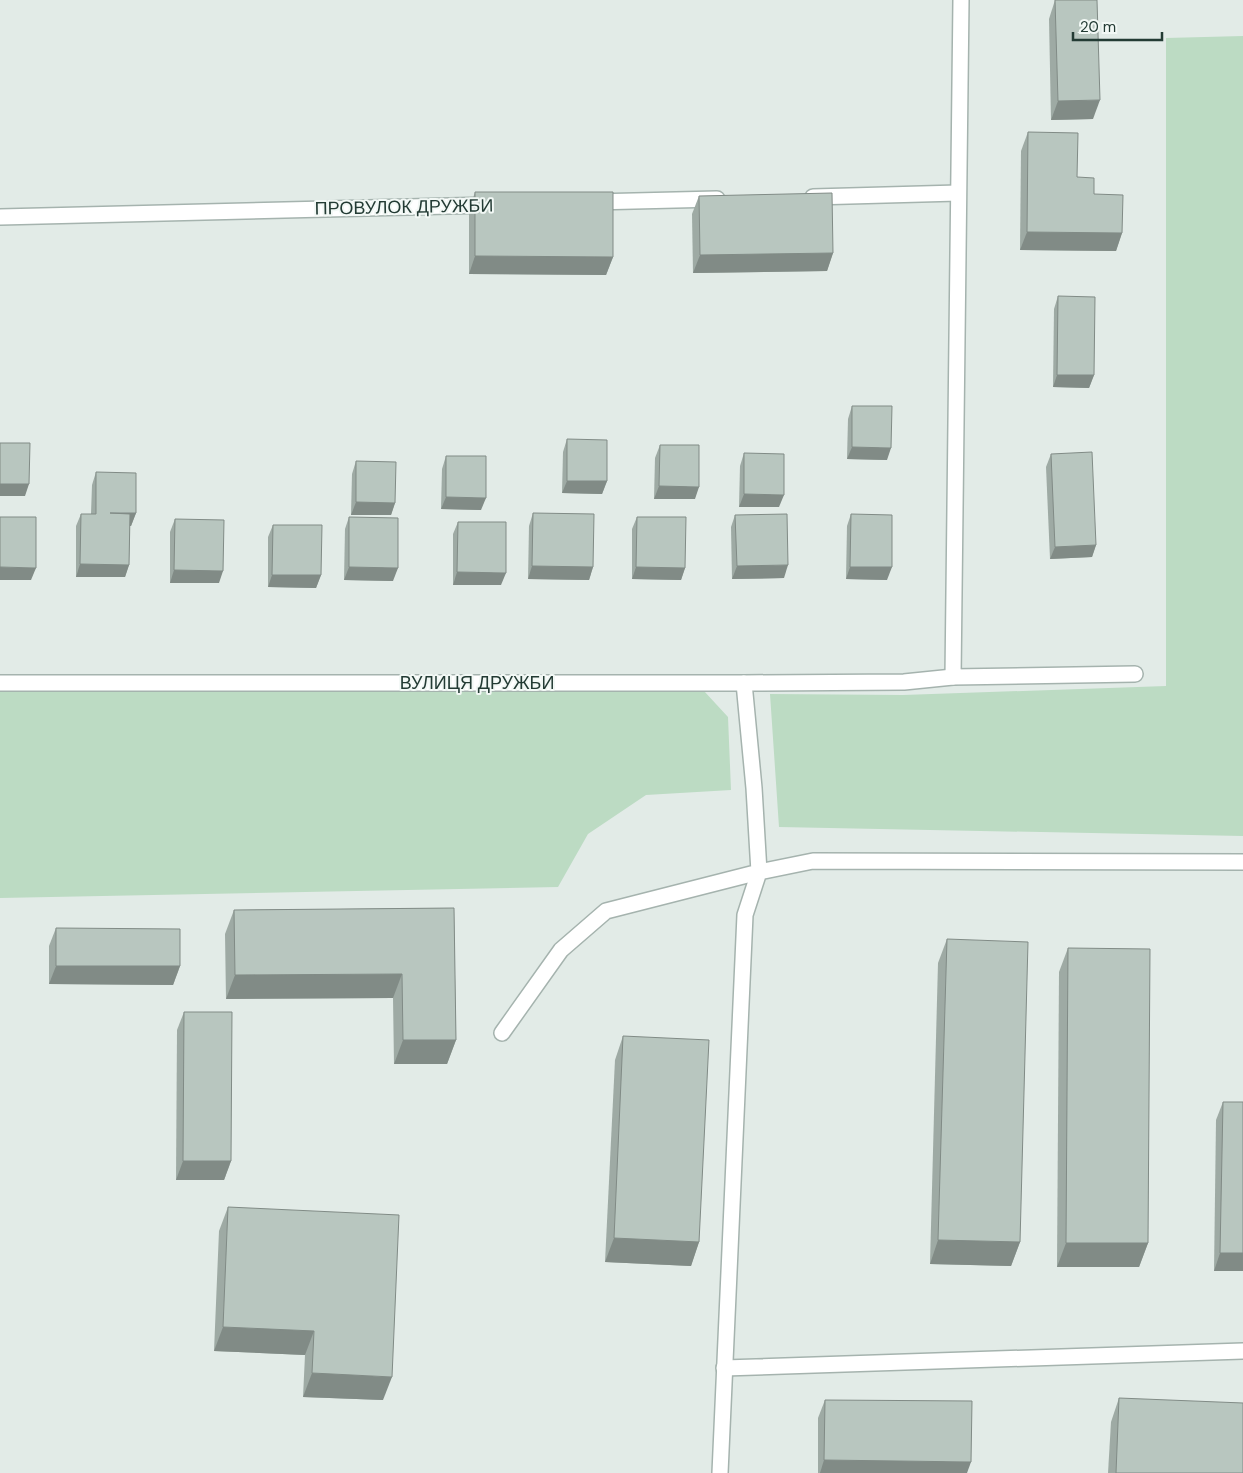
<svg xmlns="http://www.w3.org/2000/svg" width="1243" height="1473" viewBox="0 0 1243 1473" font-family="'DM Sans',sans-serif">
	<rect width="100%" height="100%" fill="#e2ebe7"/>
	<!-- green -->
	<g fill="#bcdbc3">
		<path d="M 1243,36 L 1243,836 L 779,827 L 770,694 L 903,695 L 1166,686 L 1166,38 Z"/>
		<path d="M 0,688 L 704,691 L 728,717 L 731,790 L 646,795 L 588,834 L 558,887 L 0,898 Z"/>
	</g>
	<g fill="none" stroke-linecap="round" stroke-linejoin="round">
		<!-- minor casing -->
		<g stroke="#a5b3ae" stroke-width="18">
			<g id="minor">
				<path d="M 961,0 L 953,677 L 1135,674"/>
				<path d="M 813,197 L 958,193"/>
				<path d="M 593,202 L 717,199"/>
				<path d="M 0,217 L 490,205"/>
				<path d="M 0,683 L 744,683 L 904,682 L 953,677"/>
				<path d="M 502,1033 L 561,950 L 606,911 L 759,872 L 754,788 L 744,683"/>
				<path d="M 724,1368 L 1243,1351"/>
				<path d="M 720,1473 L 745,915 L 759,872 L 813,861 L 1243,862"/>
			</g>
		</g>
		<!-- minor -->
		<use href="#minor" stroke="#fff" stroke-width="15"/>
	</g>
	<!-- wall -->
	<g fill="#9eaaa4">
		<path d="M 1055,0 L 1093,119 L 1051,120 L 1049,19 Z"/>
		<path d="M 1028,132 L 1077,177 L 1094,194 L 1122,233 L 1116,251 L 1020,250 L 1021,151 Z"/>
		<path d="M 475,192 L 613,257 L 606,275 L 469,274 L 469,210 Z"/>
		<path d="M 699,196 L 833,253 L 827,271 L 693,273 L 692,214 Z"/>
		<path d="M 1058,296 L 1094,375 L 1089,388 L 1053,387 L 1054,309 Z"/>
		<path d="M 852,406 L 887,460 L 847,459 L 848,419 Z"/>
		<path d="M 567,439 L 607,481 L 602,494 L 562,493 L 563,452 Z"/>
		<path d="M 660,445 L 695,499 L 654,499 L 655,458 Z"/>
		<path d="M 744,453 L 779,507 L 739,507 L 740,466 Z"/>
		<path d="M 1051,454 L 1096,545 L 1092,557 L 1050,559 L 1046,467 Z"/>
		<path d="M 446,456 L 481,510 L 441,509 L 442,469 Z"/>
		<path d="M 356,461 L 395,503 L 391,515 L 351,515 L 352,474 Z"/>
		<path d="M 96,472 L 136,513 L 131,526 L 130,526 L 129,565 L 125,577 L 76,577 L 76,526 L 81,514 L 91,514 L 92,485 Z"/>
		<path d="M 533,513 L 593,567 L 589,580 L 528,579 L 529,526 Z"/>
		<path d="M 851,514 L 887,580 L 846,579 L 847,526 Z"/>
		<path d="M 735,515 L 784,578 L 732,579 L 731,527 Z"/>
		<path d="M 349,517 L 393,581 L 344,580 L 345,529 Z"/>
		<path d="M 637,517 L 685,568 L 681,580 L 632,579 L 632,529 Z"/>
		<path d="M 175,519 L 219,583 L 170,583 L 170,532 Z"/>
		<path d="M 458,522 L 501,585 L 453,585 L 453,534 Z"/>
		<path d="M 273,525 L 321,575 L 316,588 L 268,587 L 268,537 Z"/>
		<path d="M 454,908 L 456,1040 L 447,1064 L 394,1064 L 393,998 L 226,999 L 225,934 L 234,910 Z"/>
		<path d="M 56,928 L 180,966 L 173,985 L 49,984 L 49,946 Z"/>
		<path d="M 947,939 L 1020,1242 L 1011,1266 L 930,1264 L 938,963 Z"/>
		<path d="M 1068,948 L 1148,1243 L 1139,1267 L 1057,1267 L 1059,972 Z"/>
		<path d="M 184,1012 L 231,1161 L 224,1180 L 176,1180 L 177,1030 Z"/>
		<path d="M 623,1036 L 699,1242 L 691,1266 L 605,1262 L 615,1060 Z"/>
		<path d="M 1223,1102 L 1243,1102 L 1243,1271 L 1214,1271 L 1216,1120 Z"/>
		<path d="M 228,1207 L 383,1400 L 303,1397 L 305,1355 L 214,1351 L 219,1231 Z"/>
		<path d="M 1119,1398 L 1243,1473 L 1108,1473 L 1111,1422 Z"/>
		<path d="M 825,1400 L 967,1473 L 818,1473 L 818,1418 Z"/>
	</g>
	<!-- shaded-wall -->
	<g fill="#818b86">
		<path d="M 1100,100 L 1093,119 L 1051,120 L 1058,101 Z"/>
		<path d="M 1027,232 L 1122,233 L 1116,251 L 1020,250 Z"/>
		<path d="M 833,253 L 827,271 L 693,273 L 700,255 Z"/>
		<path d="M 475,256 L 613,257 L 606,275 L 469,274 Z"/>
		<path d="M 1057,375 L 1094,375 L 1089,388 L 1053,387 Z"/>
		<path d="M 852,447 L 891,448 L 887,460 L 847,459 Z"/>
		<path d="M 567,481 L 607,481 L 602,494 L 562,493 Z"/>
		<path d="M 0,484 L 29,484 L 25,496 L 0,496 Z"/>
		<path d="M 659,486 L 699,487 L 695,499 L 654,499 Z"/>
		<path d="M 744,494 L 784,495 L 779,507 L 739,507 Z"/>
		<path d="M 446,497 L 486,498 L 481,510 L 441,509 Z"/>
		<path d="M 356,502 L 395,503 L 391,515 L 351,515 Z"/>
		<path d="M 110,513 L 136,513 L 131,526 L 105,526 Z"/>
		<path d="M 1096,545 L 1092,557 L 1050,559 L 1055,547 Z"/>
		<path d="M 80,564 L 129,565 L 125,577 L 76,577 Z"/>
		<path d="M 788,565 L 784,578 L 732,579 L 737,566 Z"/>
		<path d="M 532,566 L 593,567 L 589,580 L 528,579 Z"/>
		<path d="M 0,567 L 36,568 L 31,580 L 0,580 Z"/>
		<path d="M 349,567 L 398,568 L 393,581 L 344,580 Z"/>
		<path d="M 636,567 L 685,568 L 681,580 L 632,579 Z"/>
		<path d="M 850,567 L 892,567 L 887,580 L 846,579 Z"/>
		<path d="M 174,570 L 223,571 L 219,583 L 170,583 Z"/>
		<path d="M 457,572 L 506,573 L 501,585 L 453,585 Z"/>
		<path d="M 272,575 L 321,575 L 316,588 L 268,587 Z"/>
		<path d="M 56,966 L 180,966 L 173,985 L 49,984 Z"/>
		<path d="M 402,974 L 393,998 L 226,999 L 235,975 Z"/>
		<path d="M 403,1040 L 456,1040 L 447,1064 L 394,1064 Z"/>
		<path d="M 183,1161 L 231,1161 L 224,1180 L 176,1180 Z"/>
		<path d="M 614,1238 L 699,1242 L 691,1266 L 605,1262 Z"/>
		<path d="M 938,1240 L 1020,1242 L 1011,1266 L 930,1264 Z"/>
		<path d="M 1066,1243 L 1148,1243 L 1139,1267 L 1057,1267 Z"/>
		<path d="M 1220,1253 L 1243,1253 L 1243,1271 L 1214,1271 Z"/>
		<path d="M 223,1327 L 314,1331 L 305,1355 L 214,1351 Z"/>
		<path d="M 312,1373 L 392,1377 L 383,1400 L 303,1397 Z"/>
		<path d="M 824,1460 L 971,1462 L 967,1473 L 820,1473 Z"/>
	</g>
	<!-- building -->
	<g fill="#b8c6bf" stroke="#818b86">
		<path d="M 1055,0 L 1097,0 L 1100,100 L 1058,101 Z"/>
		<path d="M 1028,132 L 1078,133 L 1077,177 L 1094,178 L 1094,194 L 1123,195 L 1122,233 L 1027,232 Z"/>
		<path d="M 475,192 L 613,192 L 613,257 L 475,256 Z"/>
		<path d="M 832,193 L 833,253 L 700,255 L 699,196 Z"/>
		<path d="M 1058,296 L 1095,297 L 1094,375 L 1057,375 Z"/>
		<path d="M 852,406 L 892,406 L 891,448 L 852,447 Z"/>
		<path d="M 567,439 L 607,440 L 607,481 L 567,481 Z"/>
		<path d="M 0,443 L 30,443 L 29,484 L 0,484 Z"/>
		<path d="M 660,445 L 699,445 L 699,487 L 659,486 Z"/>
		<path d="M 1092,452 L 1096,545 L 1055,547 L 1051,454 Z"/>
		<path d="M 744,453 L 784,454 L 784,495 L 744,494 Z"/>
		<path d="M 446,456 L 486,456 L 486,498 L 446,497 Z"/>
		<path d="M 356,461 L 396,462 L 395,503 L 356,502 Z"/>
		<path d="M 96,472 L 136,473 L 136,513 L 110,513 L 130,514 L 129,565 L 80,564 L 81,514 L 96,514 Z"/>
		<path d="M 533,513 L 594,514 L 593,567 L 532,566 Z"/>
		<path d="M 787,514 L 788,565 L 737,566 L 735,515 Z"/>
		<path d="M 851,514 L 892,515 L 892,567 L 850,567 Z"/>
		<path d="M 0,517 L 36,517 L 36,568 L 0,567 Z"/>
		<path d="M 349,517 L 398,518 L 398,568 L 349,567 Z"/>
		<path d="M 637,517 L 686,517 L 685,568 L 636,567 Z"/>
		<path d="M 175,519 L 224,520 L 223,571 L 174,570 Z"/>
		<path d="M 458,522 L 506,522 L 506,573 L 457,572 Z"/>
		<path d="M 273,525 L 322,525 L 321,575 L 272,575 Z"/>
		<path d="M 454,908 L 456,1040 L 403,1040 L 402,974 L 235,975 L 234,910 Z"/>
		<path d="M 56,928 L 180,929 L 180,966 L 56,966 Z"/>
		<path d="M 947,939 L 1028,942 L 1020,1242 L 938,1240 Z"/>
		<path d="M 1068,948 L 1150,949 L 1148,1243 L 1066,1243 Z"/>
		<path d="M 184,1012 L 232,1012 L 231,1161 L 183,1161 Z"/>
		<path d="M 623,1036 L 709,1040 L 699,1242 L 614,1238 Z"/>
		<path d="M 1223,1102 L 1243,1102 L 1243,1253 L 1220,1253 Z"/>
		<path d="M 228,1207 L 399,1215 L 392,1377 L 312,1373 L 314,1331 L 223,1327 Z"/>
		<path d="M 1119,1398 L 1243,1403 L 1243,1473 L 1116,1473 Z"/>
		<path d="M 825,1400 L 972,1401 L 971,1462 L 824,1460 Z"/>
	</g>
	<g text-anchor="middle" stroke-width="4" stroke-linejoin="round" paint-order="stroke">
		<!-- street labels -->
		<g font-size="18" fill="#233b34" stroke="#f2f8f5">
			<text transform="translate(404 207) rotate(-1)" y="6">ПРОВУЛОК ДРУЖБИ</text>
			<text x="477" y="689">ВУЛИЦЯ ДРУЖБИ</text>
		</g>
	</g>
	<!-- scale -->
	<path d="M1073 32v8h89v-8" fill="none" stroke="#233b34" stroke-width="2.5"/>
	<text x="1080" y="32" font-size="15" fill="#233b34" stroke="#f2f8f5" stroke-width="4" paint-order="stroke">20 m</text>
</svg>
